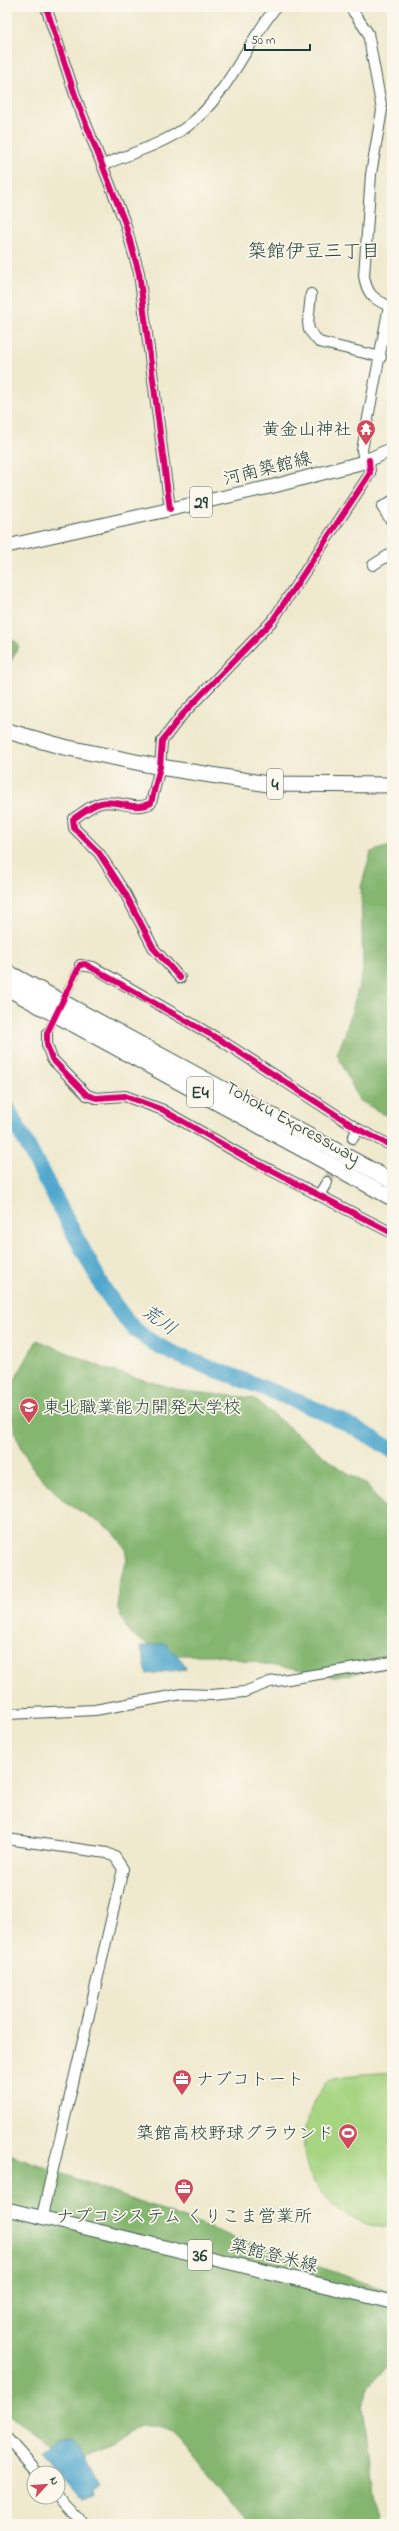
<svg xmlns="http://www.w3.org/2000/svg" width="399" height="2531" viewBox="0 0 399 2531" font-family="'Indie Flower','Klee One',sans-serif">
	<rect width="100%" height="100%" fill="#fbf7ec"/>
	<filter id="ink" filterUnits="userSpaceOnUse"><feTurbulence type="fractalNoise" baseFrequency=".025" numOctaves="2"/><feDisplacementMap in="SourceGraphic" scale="8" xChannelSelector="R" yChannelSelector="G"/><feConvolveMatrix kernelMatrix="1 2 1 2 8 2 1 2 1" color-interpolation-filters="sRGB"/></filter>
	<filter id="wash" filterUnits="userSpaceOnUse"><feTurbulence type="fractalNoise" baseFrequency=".012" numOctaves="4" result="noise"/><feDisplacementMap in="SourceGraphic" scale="16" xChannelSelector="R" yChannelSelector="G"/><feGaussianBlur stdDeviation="0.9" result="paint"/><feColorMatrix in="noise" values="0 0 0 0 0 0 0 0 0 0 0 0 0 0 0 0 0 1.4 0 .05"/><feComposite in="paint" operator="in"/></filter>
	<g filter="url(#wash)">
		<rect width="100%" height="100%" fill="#efe9ce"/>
		<!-- green -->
		<path fill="#a6d481" stroke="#62885a" d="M 392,2072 L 392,2227 C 356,2231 314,2197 306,2162 C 301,2141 305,2119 315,2101 C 319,2094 324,2083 332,2079 C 339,2075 381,2073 392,2072 Z"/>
		<!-- forest -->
		<g fill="#84b66f" stroke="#527a52">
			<path d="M 7,640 L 15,641 L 19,646 L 7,669 Z"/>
			<path d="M 392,845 L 392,1119 L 359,1100 L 337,1054 L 345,1034 L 363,971 L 361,887 L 371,852 Z"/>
			<path d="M 37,1340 L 106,1369 L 183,1391 L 253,1398 L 332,1463 L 367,1485 L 392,1519 L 392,1663 L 386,1668 L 335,1677 L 215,1655 L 165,1655 L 130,1634 L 118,1610 L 118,1585 L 127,1560 L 125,1548 L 112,1530 L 65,1502 L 32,1468 L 17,1438 L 11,1416 L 8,1392 Z"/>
			<path d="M 7,2153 L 236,2238 L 392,2292 L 392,2365 C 375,2375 367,2388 363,2407 L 378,2524 L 248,2524 L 184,2445 L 172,2433 L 159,2426 L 140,2426 L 114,2444 L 81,2458 L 47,2443 L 7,2414 Z"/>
		</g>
		<!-- water -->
		<g fill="#50a7cd" stroke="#387280">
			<path d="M 165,1643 L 183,1662 L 186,1669 L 147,1674 L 141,1647 Z"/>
			<path d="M 71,2437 L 77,2443 L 99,2486 L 92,2491 L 93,2496 L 82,2500 L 41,2453 L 57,2439 Z"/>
		</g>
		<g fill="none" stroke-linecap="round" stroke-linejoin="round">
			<!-- river -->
			<path stroke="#50a7cd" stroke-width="16" d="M 7,1107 L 102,1286 C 113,1302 123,1319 137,1331 C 164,1354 201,1364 233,1376 C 287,1397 344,1418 392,1450"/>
		</g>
	</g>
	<g filter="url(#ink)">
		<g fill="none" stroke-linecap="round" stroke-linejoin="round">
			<!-- minor-tunnel -->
			<g stroke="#c5c7af" stroke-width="10" stroke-dasharray="10 5" stroke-linecap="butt">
				<path d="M 47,1033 L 80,965"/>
				<path d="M 327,1182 L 353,1138"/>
			</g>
			<!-- minor casing -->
			<g stroke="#3e574b" stroke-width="12">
				<g id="minor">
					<path d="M 46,7 L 77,101 L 125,223 L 139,273 L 170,509"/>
					<path d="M 350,7 L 368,33 L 382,110 L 371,174 L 364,276 C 367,294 373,299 389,306 L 362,450 L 364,462"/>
					<path d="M 103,165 C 132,153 164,144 189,125 C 226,97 247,43 276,7"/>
					<path d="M 311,294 L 308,323 L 309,330 L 319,342 L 381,357"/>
					<path d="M 392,501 L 382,507 L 392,522"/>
					<path d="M 373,565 L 392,553"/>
					<path d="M 80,965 L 93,967 L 222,1041 L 358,1129 L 392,1146"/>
					<path d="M 180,978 L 154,949 L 125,893 L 99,853 L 74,828 L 73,819 C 81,814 91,805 101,803 C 118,799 134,812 151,803 L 160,767 L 162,741 L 182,715 L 273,620 L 367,478 L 370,473 L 369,460"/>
					<path d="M 47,1033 L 47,1045 L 52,1059 L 87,1095 L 96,1098 L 125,1096 L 163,1110 L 245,1157 L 392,1233"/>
					<path d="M 353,1138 L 358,1129"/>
					<path d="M 319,1195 L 327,1182"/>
					<path d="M 7,1714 L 95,1710 L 182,1694 L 212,1695 L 244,1692 L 270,1682 L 392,1662"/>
					<path d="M 7,1839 L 107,1853 L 115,1857 L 123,1869 L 42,2216"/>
					<path d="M 7,2438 L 38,2473"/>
					<path d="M 58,2496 L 84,2524"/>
				</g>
			</g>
			<!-- major casing -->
			<g stroke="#3e574b" stroke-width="15">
				<g id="major">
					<path d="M 7,546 L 274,486 L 364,462 L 392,449"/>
					<path d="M 7,2209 L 392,2302"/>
				</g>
			</g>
			<!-- highway casing -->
			<g stroke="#3e574b" stroke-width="17">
				<g id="highway">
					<path d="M 7,731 L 64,747 L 160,767 L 268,784 L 392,785"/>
					<path d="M 7,972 L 392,1181"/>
					<path d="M 7,988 L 392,1198"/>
				</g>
			</g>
			<!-- minor -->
			<use href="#minor" stroke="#fff" stroke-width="10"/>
			<!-- major -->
			<use href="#major" stroke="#fff" stroke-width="13"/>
			<!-- highway -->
			<use href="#highway" stroke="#fff" stroke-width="15"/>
			<!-- cycleway casing -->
			<g stroke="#fbf7ec" stroke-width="8">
				<g id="cycleway">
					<path d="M 46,7 L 77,101 L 125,223 L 139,273 L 170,509"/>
					<path d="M 180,978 L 154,949 L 125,893 L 99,853 L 74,828 L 73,819 C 81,814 91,805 101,803 C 118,799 134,812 151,803 L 160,767 L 162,741 L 182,715 L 273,620 L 367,478 L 370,473 L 369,460"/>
					<path d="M 392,1146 L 358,1129 L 222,1041 L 85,964 L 80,965 L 47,1033 L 47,1045 L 52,1059 L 87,1095 L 96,1098 L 125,1096 L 163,1110 L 245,1157 L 392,1233"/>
				</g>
			</g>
			<!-- cycleway -->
			<use href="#cycleway" stroke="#d6006c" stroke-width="6"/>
		</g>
	</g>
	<!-- icons -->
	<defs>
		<g id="temple-pin" transform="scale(1)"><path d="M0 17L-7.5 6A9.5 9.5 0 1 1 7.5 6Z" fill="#d1495b" stroke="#fbf7ec"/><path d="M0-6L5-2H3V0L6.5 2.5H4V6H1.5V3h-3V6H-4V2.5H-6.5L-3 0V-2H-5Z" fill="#fff"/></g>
		<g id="university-pin" transform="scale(1)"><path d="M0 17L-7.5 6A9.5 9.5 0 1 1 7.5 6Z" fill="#d1495b" stroke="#fbf7ec"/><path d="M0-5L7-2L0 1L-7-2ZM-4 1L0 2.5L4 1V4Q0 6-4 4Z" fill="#fff"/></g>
		<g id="office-pin" transform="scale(1)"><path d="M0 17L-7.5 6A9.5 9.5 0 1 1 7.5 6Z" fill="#d1495b" stroke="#fbf7ec"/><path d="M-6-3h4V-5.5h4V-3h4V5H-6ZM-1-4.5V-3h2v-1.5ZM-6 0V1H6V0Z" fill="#fff"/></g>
		<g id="stadium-pin" transform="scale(1)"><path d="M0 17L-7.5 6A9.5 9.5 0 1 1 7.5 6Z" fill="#d1495b" stroke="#fbf7ec"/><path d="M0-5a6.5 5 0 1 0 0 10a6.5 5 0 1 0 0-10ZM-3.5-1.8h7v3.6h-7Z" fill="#fff"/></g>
	</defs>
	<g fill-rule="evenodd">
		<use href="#temple-pin" x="366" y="429"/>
		<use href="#university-pin" x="29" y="1407"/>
		<use href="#office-pin" x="182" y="2079"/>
		<use href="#stadium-pin" x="348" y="2133"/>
		<use href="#office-pin" x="184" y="2188"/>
	</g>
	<g text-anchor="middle" stroke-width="3.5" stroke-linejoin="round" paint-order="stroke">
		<!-- shield labels -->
		<g fill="#fbf7ec" stroke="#61756b" stroke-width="1">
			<rect x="190" y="487" width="22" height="30" rx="3"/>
			<rect x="267" y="769" width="16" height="30" rx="3"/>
			<rect x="187" y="1077" width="26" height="30" rx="3"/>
			<rect x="188" y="2240" width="24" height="30" rx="3"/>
		</g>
		<g font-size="17" font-weight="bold" fill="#1f3d34">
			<text x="201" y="508">29</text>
			<text x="275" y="790">4</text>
			<text x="200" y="1098">E4</text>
			<text x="200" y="2261">36</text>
		</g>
		<!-- poi labels -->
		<g font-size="18" fill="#1f3d34" stroke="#fbf7ec" text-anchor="end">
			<text x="352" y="435">黄金山神社</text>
			<text x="43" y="1413" text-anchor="start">東北職業能力開発大学校</text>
			<text x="196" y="2085" text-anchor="start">ナブコトート</text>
			<text x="334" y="2139">築館高校野球グラウンド</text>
			<text x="184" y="2222" text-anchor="middle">ナプコシステム くりこま営業所</text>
		</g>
		<!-- street labels -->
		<g font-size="18" fill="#1f3d34" stroke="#fbf7ec">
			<text transform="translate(267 468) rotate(-14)" y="6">河南築館線</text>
			<text transform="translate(293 1122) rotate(29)" y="6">Tohoku Expressway</text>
			<text transform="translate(274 2255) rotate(14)" y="6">築館登米線</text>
		</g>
		<!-- neighbourhood labels -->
		<g font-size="19" fill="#1f3d34" stroke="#fbf7ec">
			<text x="314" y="257">築館伊豆三丁目</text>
		</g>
		<!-- water labels -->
		<g font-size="19" font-style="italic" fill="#2e5d62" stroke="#fbf7ec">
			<text transform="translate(160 1319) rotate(36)" y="7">荒川</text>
		</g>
	</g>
	<!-- margin -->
	<rect width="399" height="2531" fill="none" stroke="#fbf7ec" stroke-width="24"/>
	<!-- north arrow -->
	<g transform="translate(46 2485) rotate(64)"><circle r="19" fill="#fbf7ec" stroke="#a3ada2"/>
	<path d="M0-3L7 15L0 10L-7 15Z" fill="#d1495b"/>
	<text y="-6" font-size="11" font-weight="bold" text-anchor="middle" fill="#1f3d34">N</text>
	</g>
	<!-- scale -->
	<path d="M245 44v6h65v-6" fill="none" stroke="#1f3d34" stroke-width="2"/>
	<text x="251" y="44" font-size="12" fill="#1f3d34" stroke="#fbf7ec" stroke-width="3" paint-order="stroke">50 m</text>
</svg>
